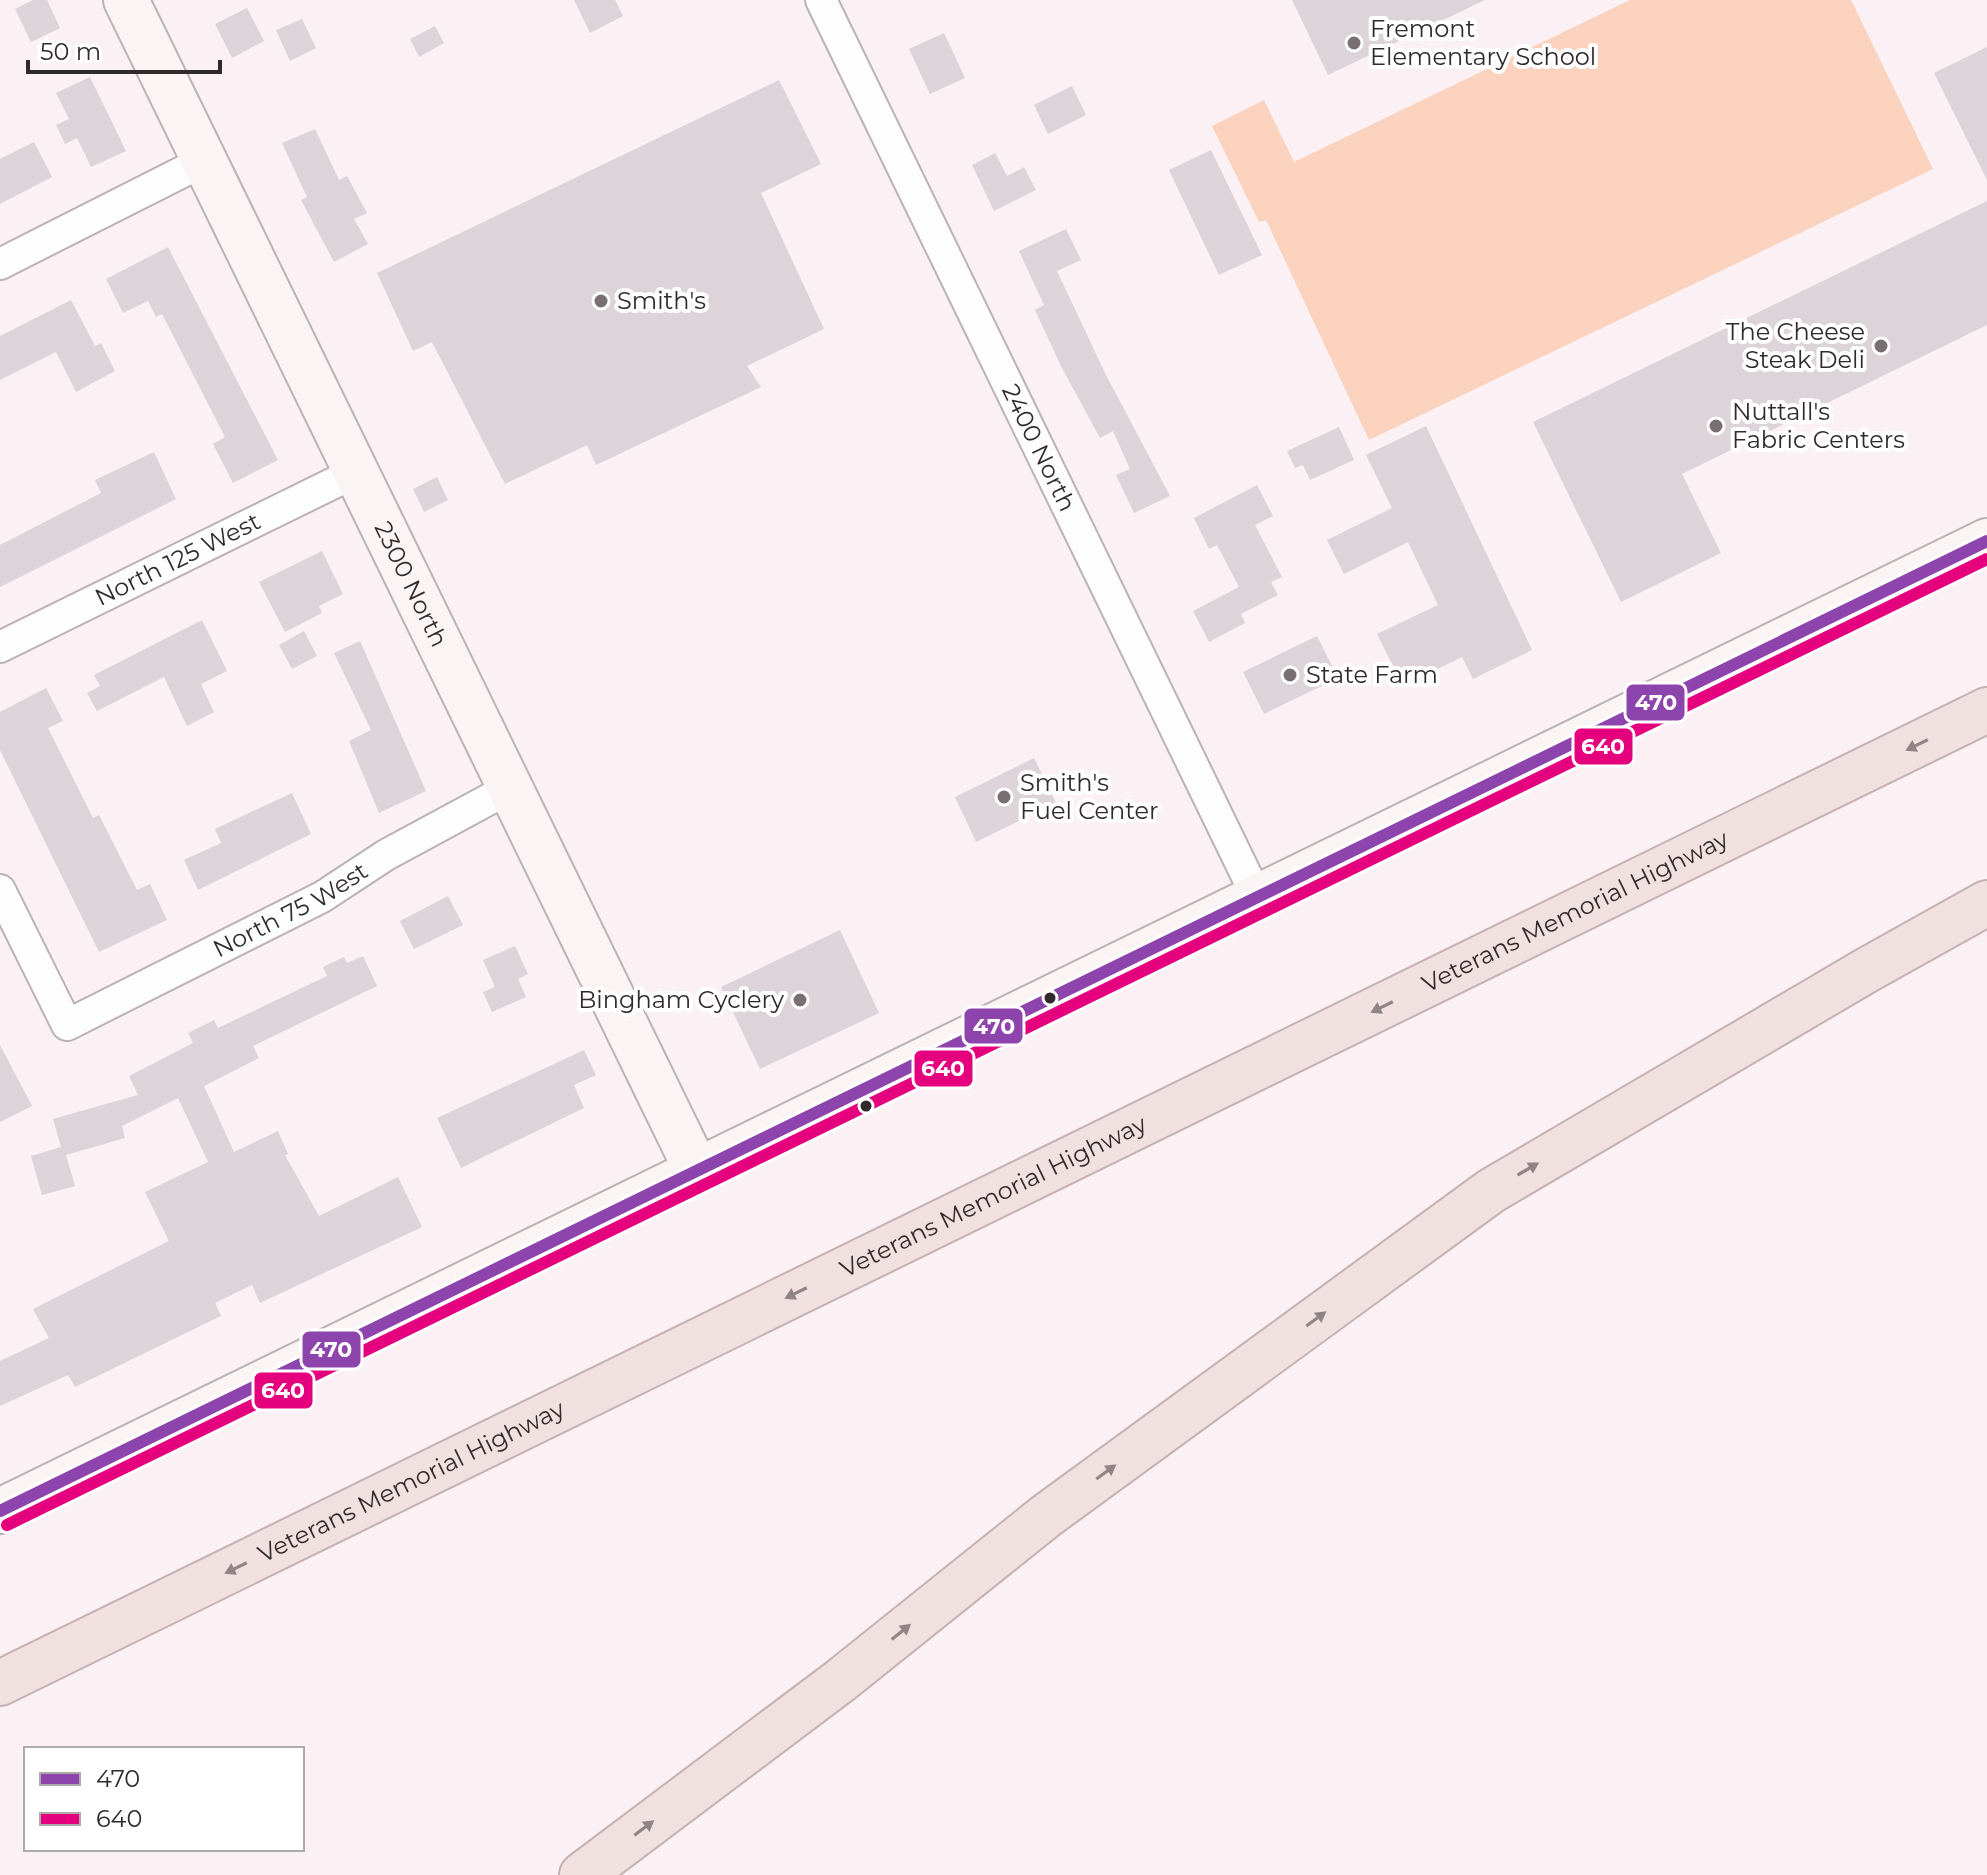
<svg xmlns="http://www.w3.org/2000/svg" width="1987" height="1875" viewBox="0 0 1987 1875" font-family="Montserrat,sans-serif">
	<rect width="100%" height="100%" fill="#fbf0f3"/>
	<!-- green -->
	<path fill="#fad2bd" d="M 1630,0 L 1851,0 L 1933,169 L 1369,440 L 1266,220 L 1259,222 L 1212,126 L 1264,100 L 1294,162 Z"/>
	<!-- building -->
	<g fill="#dcd4d8">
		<path d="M 33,0 L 47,0 L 60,28 L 31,42 L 15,9 Z"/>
		<path d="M 574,0 L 615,0 L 623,16 L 590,33 Z"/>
		<path d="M 1292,0 L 1485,0 L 1328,75 Z"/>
		<path d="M 247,8 L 264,41 L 232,58 L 215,24 Z"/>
		<path d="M 302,19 L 316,48 L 290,61 L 276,30 Z"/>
		<path d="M 435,26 L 444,43 L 419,57 L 410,39 Z"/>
		<path d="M 944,33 L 965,78 L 930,94 L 909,49 Z"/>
		<path d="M 1987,47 L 1987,180 L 1934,73 Z"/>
		<path d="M 90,77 L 126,151 L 91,167 L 77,138 L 65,144 L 56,125 L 69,119 L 56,93 Z"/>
		<path d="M 779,80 L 821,164 L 761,193 L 824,329 L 747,366 L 761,387 L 596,465 L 587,445 L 505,484 L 432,342 L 413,351 L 377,273 Z"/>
		<path d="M 1072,86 L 1086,115 L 1048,134 L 1034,105 Z"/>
		<path d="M 315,129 L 339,180 L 347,176 L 367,213 L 354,219 L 368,244 L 334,262 L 301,200 L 307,197 L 282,143 Z"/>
		<path d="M 34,142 L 52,177 L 0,204 L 0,159 Z"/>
		<path d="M 1211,150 L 1262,255 L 1219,275 L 1169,170 Z"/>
		<path d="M 995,153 L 1007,176 L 1024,167 L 1036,190 L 994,211 L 972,165 Z"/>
		<path d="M 1987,201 L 1987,325 L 1682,474 L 1721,553 L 1621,602 L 1533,422 Z"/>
		<path d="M 1066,229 L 1081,260 L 1057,271 L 1105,373 L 1170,496 L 1134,513 L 1116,475 L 1130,469 L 1113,431 L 1100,438 L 1061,366 L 1035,310 L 1044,305 L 1019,251 Z"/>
		<path d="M 168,247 L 278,460 L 233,483 L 213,444 L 225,437 L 162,314 L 156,317 L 148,301 L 123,313 L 106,279 Z"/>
		<path d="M 71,300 L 95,346 L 101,343 L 115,371 L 76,392 L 56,352 L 0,380 L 0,336 Z"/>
		<path d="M 1426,426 L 1532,650 L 1473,679 L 1462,657 L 1403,686 L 1377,634 L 1438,605 L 1408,542 L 1344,574 L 1327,540 L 1392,508 L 1366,455 Z"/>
		<path d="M 1339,427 L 1354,460 L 1310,480 L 1303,465 L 1295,468 L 1287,451 Z"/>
		<path d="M 154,452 L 176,499 L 0,587 L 0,545 L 101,493 L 95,480 Z"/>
		<path d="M 437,477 L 448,500 L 424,512 L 413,489 Z"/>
		<path d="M 1257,485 L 1273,516 L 1255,525 L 1282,577 L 1271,582 L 1278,595 L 1241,614 L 1245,623 L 1209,642 L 1193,611 L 1239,587 L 1217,545 L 1209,549 L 1194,518 Z"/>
		<path d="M 322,551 L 343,594 L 319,606 L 322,613 L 285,632 L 259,582 Z"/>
		<path d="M 202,620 L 227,671 L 201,684 L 214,712 L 187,726 L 164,677 L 97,711 L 87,693 L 100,686 L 94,675 Z"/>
		<path d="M 304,631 L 317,656 L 292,669 L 279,645 Z"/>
		<path d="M 1317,636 L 1338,678 L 1264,714 L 1243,672 Z"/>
		<path d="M 360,641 L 426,791 L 379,813 L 349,741 L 371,730 L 334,653 Z"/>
		<path d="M 46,688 L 63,721 L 48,728 L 93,818 L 99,815 L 137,890 L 150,884 L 167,920 L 99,952 L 0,750 L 0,712 Z"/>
		<path d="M 1034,758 L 1056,803 L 976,842 L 955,797 Z"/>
		<path d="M 292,793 L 311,834 L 198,890 L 184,860 L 221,843 L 215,829 Z"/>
		<path d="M 448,896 L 463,925 L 414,949 L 400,921 Z"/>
		<path d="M 840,930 L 879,1013 L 760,1069 L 721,987 Z"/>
		<path d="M 515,946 L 528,974 L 518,979 L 526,997 L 492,1012 L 483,992 L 495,987 L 483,960 Z"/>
		<path d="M 363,956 L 377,986 L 253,1046 L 259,1058 L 204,1086 L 234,1152 L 278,1131 L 288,1154 L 285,1155 L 319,1216 L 398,1177 L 422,1227 L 260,1303 L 252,1285 L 215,1303 L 221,1316 L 75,1387 L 68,1375 L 0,1406 L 0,1361 L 49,1338 L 33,1309 L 169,1241 L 145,1192 L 208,1162 L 178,1098 L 122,1126 L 125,1138 L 66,1155 L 75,1186 L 42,1195 L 31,1156 L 61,1147 L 53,1119 L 138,1095 L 129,1076 L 193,1043 L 188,1033 L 214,1020 L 218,1028 L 327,976 L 323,967 L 344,957 L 347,963 Z"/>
		<path d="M 0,1045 L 32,1106 L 0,1122 Z"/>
		<path d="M 584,1050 L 596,1075 L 574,1085 L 584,1108 L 461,1168 L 437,1118 Z"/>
	</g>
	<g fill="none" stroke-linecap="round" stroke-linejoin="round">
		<!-- street casing -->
		<g stroke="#bab2b5" stroke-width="34">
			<g id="street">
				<path id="s1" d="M 821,0 L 1256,895"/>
				<path d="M 0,264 L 204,161"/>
				<path id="s2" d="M 0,647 L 356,472"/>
				<path id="s3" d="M 0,890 L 67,1025 L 322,897 L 386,855 L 510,788"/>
			</g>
		</g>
		<!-- secondary casing -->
		<g stroke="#bab2b5" stroke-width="48">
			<g id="secondary">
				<path id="s4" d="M 126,0 L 696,1169"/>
				<path d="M 0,1511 L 1987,541"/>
			</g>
		</g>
		<!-- highway casing -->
		<g stroke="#c6b1b2" stroke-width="48">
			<g id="highway">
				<path id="s5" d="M 0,1683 L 1987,710"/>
				<path d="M 582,1875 L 840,1681 L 1046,1516 L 1491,1191 L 1867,970 L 1987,903"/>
			</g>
		</g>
		<!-- street -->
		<use href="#street" stroke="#fefdfd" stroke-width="30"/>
		<!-- secondary -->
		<use href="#secondary" stroke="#faf4f5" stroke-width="44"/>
		<!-- highway -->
		<use href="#highway" stroke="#f0e0df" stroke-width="44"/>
		<!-- bus-1 casing -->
		<g stroke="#fff" stroke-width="18">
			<path id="bus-1" d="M 0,1511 L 1987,541"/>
		</g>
		<!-- bus-2 casing -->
		<g stroke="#fff" stroke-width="18">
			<path id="bus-2" d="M 7,1525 L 1987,559"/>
		</g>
		<!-- bus-1 -->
		<use href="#bus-1" stroke="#8e44ad" stroke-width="12"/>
		<!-- bus-2 -->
		<use href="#bus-2" stroke="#e5007d" stroke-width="12"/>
	</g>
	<!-- one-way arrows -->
	<defs><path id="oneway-solid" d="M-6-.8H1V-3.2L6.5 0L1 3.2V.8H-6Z" transform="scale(2)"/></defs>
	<g fill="#908586">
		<use href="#oneway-solid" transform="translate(1917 745) rotate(154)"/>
		<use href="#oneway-solid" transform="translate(1382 1007) rotate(154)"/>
		<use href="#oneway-solid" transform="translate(1528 1169) rotate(-30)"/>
		<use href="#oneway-solid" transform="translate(796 1293) rotate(154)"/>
		<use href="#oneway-solid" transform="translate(1316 1319) rotate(-36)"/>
		<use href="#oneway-solid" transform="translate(1106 1472) rotate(-36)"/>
		<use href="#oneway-solid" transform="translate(236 1568) rotate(154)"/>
		<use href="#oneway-solid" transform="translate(901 1632) rotate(-39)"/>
		<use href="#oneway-solid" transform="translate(644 1828) rotate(-37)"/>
	</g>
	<!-- markers -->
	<g fill="#786f72" stroke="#fff" stroke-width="3">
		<circle cx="1354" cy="43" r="8"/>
		<circle cx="601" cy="301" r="8"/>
		<circle cx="1881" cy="346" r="8"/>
		<circle cx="1716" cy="426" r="8"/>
		<circle cx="1290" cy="675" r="8"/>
		<circle cx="1004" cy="797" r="8"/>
		<circle cx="800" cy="1000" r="8"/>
	</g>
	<g fill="#312a2c" stroke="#fff" stroke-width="3">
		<circle cx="1050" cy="998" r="7"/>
		<circle cx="866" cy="1106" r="7"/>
	</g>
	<g text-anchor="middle" stroke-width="8" stroke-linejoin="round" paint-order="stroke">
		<!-- poi labels -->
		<g font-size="24" fill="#312a2c" stroke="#fff" text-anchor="start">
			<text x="1370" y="37">Fremont<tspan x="1370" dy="28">Elementary School</tspan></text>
			<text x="617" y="309">Smith's</text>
			<text x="1865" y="340" text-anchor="end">The Cheese<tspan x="1865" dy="28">Steak Deli</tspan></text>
			<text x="1732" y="420">Nuttall's<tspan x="1732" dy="28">Fabric Centers</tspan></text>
			<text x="1306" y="683">State Farm</text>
			<text x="1020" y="791">Smith's<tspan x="1020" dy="28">Fuel Center</tspan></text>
			<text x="784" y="1008" text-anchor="end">Bingham Cyclery</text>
		</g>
		<!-- street labels -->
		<g font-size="24" fill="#312a2c" stroke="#fff">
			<text dy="8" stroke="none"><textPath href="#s1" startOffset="498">2400 North</textPath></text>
			<text dy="8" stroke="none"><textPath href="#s2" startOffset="198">North 125 West</textPath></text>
			<text dy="8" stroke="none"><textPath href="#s4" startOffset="650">2300 North</textPath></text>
			<text dy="8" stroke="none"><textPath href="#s3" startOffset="402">North 75 West</textPath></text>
			<text dy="8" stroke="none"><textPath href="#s5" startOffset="1754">Veterans Memorial Highway</textPath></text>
			<text dy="8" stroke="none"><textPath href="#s5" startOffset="1106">Veterans Memorial Highway</textPath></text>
			<text dy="8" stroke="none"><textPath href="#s5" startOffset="458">Veterans Memorial Highway</textPath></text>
		</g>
	</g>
	<g stroke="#fff" stroke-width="3">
		<rect x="1625" y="683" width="61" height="39" rx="8" fill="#8e44ad"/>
		<rect x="1573" y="727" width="61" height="39" rx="8" fill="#e5007d"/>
		<rect x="963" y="1007" width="61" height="38" rx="8" fill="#8e44ad"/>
		<rect x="913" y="1049" width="61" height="39" rx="8" fill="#e5007d"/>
		<rect x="301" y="1330" width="61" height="39" rx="8" fill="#8e44ad"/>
		<rect x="253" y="1371" width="61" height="39" rx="8" fill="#e5007d"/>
	</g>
	<g font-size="22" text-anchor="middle" font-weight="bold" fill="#fff">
		<text x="1656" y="710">470</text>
		<text x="1603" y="754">640</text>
		<text x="994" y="1034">470</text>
		<text x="943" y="1076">640</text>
		<text x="331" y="1357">470</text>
		<text x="283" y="1398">640</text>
	</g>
	<!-- legend -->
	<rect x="24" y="1747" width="280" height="104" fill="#ffffff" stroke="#adaaab" stroke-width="2"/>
	<rect x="40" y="1773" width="40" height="12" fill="#8e44ad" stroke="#adaaab" stroke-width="2"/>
	<text x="96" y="1787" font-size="24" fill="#312a2c">470</text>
	<rect x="40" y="1813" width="40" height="12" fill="#e5007d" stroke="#adaaab" stroke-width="2"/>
	<text x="96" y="1827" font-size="24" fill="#312a2c">640</text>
	<!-- scale -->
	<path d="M28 60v12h192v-12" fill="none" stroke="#312a2c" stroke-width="4"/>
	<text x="40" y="60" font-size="24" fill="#312a2c" stroke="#ffffff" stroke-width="6" paint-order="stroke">50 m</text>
</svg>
